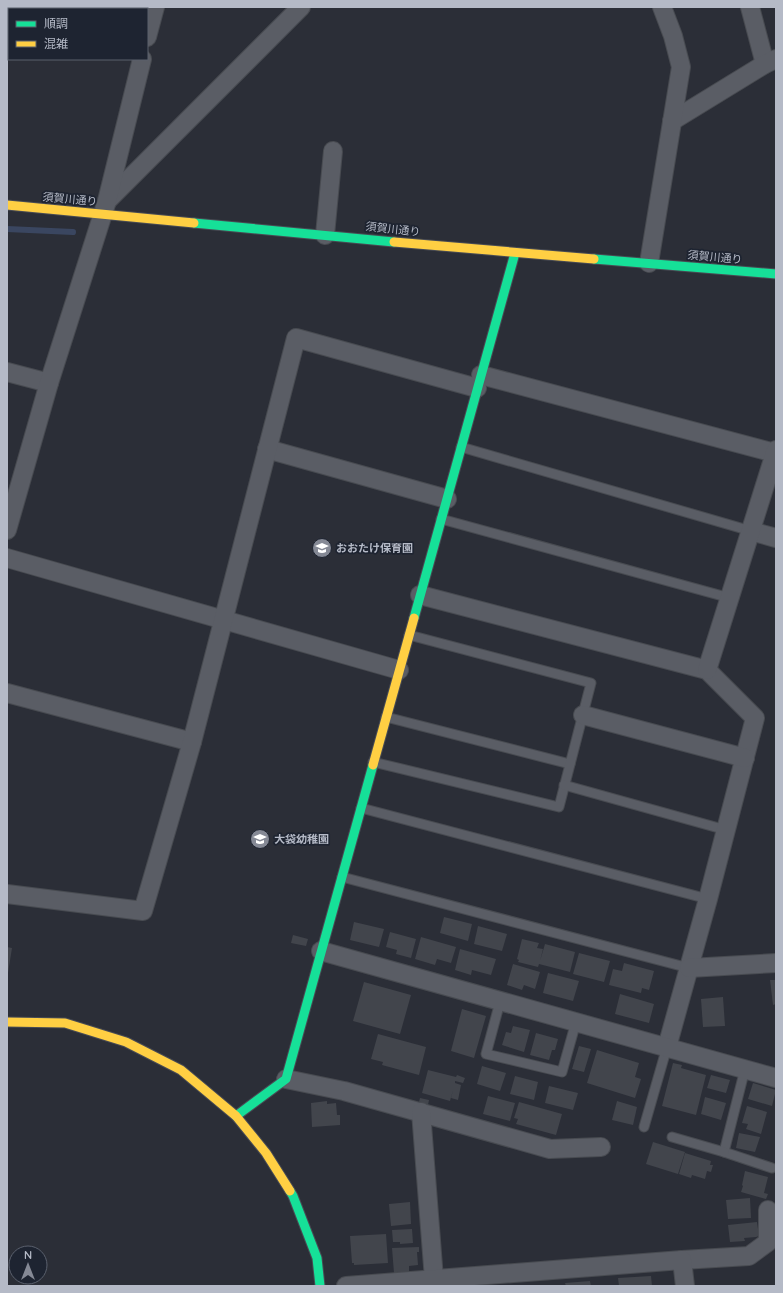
<svg xmlns="http://www.w3.org/2000/svg" width="783" height="1293" viewBox="0 0 783 1293" font-family="Quicksand,'Noto Sans JP',sans-serif">
	<rect width="100%" height="100%" fill="#2b2e37"/>
	<g fill="none" stroke-linecap="round" stroke-linejoin="round">
		<!-- stream -->
		<path stroke="#3a4660" stroke-width="6" d="M 7,229 L 73,232"/>
	</g>
	<!-- building -->
	<g fill="#42454c">
		<path d="M 444,917 L 472,924 L 468,941 L 440,933 Z"/>
		<path d="M 354,922 L 384,929 L 379,947 L 350,940 Z"/>
		<path d="M 478,926 L 507,934 L 502,951 L 474,944 Z"/>
		<path d="M 390,932 L 416,939 L 411,958 L 396,954 L 397,950 L 386,947 Z"/>
		<path d="M 293,935 L 308,939 L 306,946 L 291,943 Z"/>
		<path d="M 421,937 L 456,947 L 451,963 L 437,959 L 435,965 L 415,959 Z"/>
		<path d="M 522,939 L 539,943 L 537,948 L 543,949 L 540,961 L 545,944 L 575,952 L 570,972 L 539,964 L 538,967 L 518,962 L 519,960 L 517,959 Z"/>
		<path d="M 7,947 L 12,948 L 8,973 L 7,973 Z"/>
		<path d="M 460,949 L 496,959 L 491,975 L 472,970 L 471,975 L 455,970 Z"/>
		<path d="M 579,953 L 610,961 L 604,982 L 573,974 Z"/>
		<path d="M 624,963 L 654,971 L 649,990 L 642,988 L 641,993 L 609,985 L 613,969 L 622,971 Z"/>
		<path d="M 513,964 L 540,972 L 535,989 L 524,985 L 522,990 L 507,985 Z"/>
		<path d="M 548,973 L 579,981 L 573,1001 L 543,993 Z"/>
		<path d="M 770,980 L 776,980 L 776,1004 L 773,1005 Z"/>
		<path d="M 364,982 L 411,995 L 400,1034 L 353,1021 Z"/>
		<path d="M 620,994 L 654,1004 L 649,1023 L 615,1014 Z"/>
		<path d="M 723,997 L 725,1026 L 703,1027 L 701,999 Z"/>
		<path d="M 462,1009 L 486,1016 L 474,1058 L 451,1051 Z"/>
		<path d="M 513,1026 L 530,1030 L 524,1052 L 502,1045 L 506,1032 L 511,1033 Z"/>
		<path d="M 536,1033 L 558,1039 L 555,1050 L 552,1050 L 549,1060 L 530,1055 Z"/>
		<path d="M 378,1034 L 426,1047 L 419,1075 L 382,1065 L 383,1062 L 371,1059 Z"/>
		<path d="M 579,1046 L 591,1049 L 584,1072 L 572,1069 Z"/>
		<path d="M 597,1050 L 639,1063 L 635,1077 L 641,1079 L 635,1098 L 587,1083 Z"/>
		<path d="M 673,1063 L 682,1065 L 681,1068 L 706,1075 L 696,1115 L 662,1106 Z"/>
		<path d="M 482,1066 L 506,1073 L 500,1091 L 477,1084 Z"/>
		<path d="M 428,1070 L 456,1077 L 457,1075 L 465,1078 L 463,1083 L 455,1081 L 455,1083 L 461,1085 L 458,1100 L 451,1098 L 453,1090 L 450,1101 L 422,1093 Z"/>
		<path d="M 711,1075 L 730,1080 L 726,1093 L 707,1088 Z"/>
		<path d="M 515,1076 L 538,1082 L 534,1100 L 510,1094 Z"/>
		<path d="M 753,1083 L 776,1090 L 772,1106 L 748,1099 Z"/>
		<path d="M 549,1086 L 578,1093 L 573,1110 L 545,1103 Z"/>
		<path d="M 488,1096 L 515,1103 L 510,1121 L 483,1114 Z"/>
		<path d="M 705,1097 L 726,1103 L 721,1120 L 701,1114 Z"/>
		<path d="M 420,1098 L 429,1100 L 428,1105 L 419,1102 Z"/>
		<path d="M 327,1101 L 327,1104 L 336,1103 L 337,1115 L 340,1115 L 340,1125 L 312,1127 L 311,1103 Z"/>
		<path d="M 617,1101 L 637,1107 L 633,1125 L 612,1120 Z"/>
		<path d="M 519,1102 L 562,1114 L 556,1135 L 516,1124 L 518,1119 L 514,1118 Z"/>
		<path d="M 747,1106 L 767,1112 L 761,1134 L 746,1129 L 748,1124 L 742,1123 Z"/>
		<path d="M 739,1133 L 760,1137 L 755,1152 L 736,1148 Z"/>
		<path d="M 653,1142 L 685,1152 L 678,1174 L 646,1164 Z"/>
		<path d="M 685,1153 L 711,1161 L 710,1165 L 713,1165 L 711,1172 L 707,1171 L 705,1179 L 692,1175 L 691,1178 L 679,1174 Z"/>
		<path d="M 745,1171 L 768,1177 L 764,1193 L 768,1194 L 766,1199 L 741,1192 L 743,1186 L 742,1185 Z"/>
		<path d="M 750,1198 L 751,1218 L 728,1219 L 726,1200 Z"/>
		<path d="M 410,1202 L 411,1224 L 391,1226 L 389,1204 Z"/>
		<path d="M 757,1222 L 759,1236 L 756,1237 L 744,1238 L 745,1241 L 730,1242 L 728,1225 Z"/>
		<path d="M 412,1229 L 413,1243 L 400,1244 L 400,1242 L 393,1242 L 392,1230 Z"/>
		<path d="M 386,1234 L 388,1263 L 354,1265 L 354,1263 L 352,1263 L 350,1236 Z"/>
		<path d="M 419,1247 L 419,1252 L 417,1252 L 418,1265 L 409,1266 L 409,1273 L 394,1273 L 392,1248 Z"/>
		<path d="M 651,1276 L 652,1286 L 619,1286 L 618,1278 Z"/>
		<path d="M 590,1281 L 591,1286 L 566,1286 L 565,1283 Z"/>
	</g>
	<g fill="none" stroke-linecap="round" stroke-linejoin="round">
		<!-- lane casing -->
		<g stroke="#484b51" stroke-width="11">
			<g id="lane">
				<path d="M 461,447 L 751,531"/>
				<path d="M 441,519 L 730,598"/>
				<path d="M 386,717 L 570,764"/>
				<path d="M 373,762 L 559,807 L 591,683 L 409,635"/>
				<path d="M 564,785 L 726,830"/>
				<path d="M 361,808 L 708,899"/>
				<path d="M 342,877 L 689,968"/>
				<path d="M 500,1002 L 486,1054 L 562,1072 L 576,1022"/>
				<path d="M 745,1069 L 724,1152 L 772,1168"/>
				<path d="M 644,1127 L 667,1047"/>
				<path d="M 672,1137 L 724,1152"/>
			</g>
		</g>
		<!-- street casing -->
		<g stroke="#484b51" stroke-width="20">
			<g id="street">
				<path d="M 750,7 L 765,64"/>
				<path d="M 7,20 L 9,21"/>
				<path d="M 147,37 L 155,7"/>
				<path d="M 672,121 L 765,64 L 776,59"/>
				<path d="M 107,201 L 301,7"/>
				<path d="M 325,235 L 333,151"/>
				<path d="M 649,263 L 681,67 L 673,36 L 662,7"/>
				<path d="M 7,372 L 49,383"/>
				<path d="M 481,375 L 775,453"/>
				<path d="M 267,449 L 447,499"/>
				<path d="M 7,530 L 49,383 L 107,201 L 142,59"/>
				<path d="M 751,531 L 776,538"/>
				<path d="M 7,558 L 399,670"/>
				<path d="M 420,595 L 707,670 L 755,718 L 708,899 L 667,1047"/>
				<path d="M 707,670 L 776,450"/>
				<path d="M 7,693 L 192,742"/>
				<path d="M 583,715 L 745,758"/>
				<path d="M 7,894 L 143,911 L 192,742 L 296,338 L 477,388"/>
				<path d="M 321,951 C 472,994 624,1035 776,1078"/>
				<path d="M 689,968 L 776,963"/>
				<path d="M 286,1079 L 344,1091 L 550,1149 L 601,1147"/>
				<path d="M 421,1112 L 434,1279"/>
				<path d="M 682,1260 L 749,1256 L 768,1242 L 768,1210"/>
				<path d="M 346,1286 L 682,1260 L 685,1286"/>
			</g>
		</g>
		<!-- fast casing -->
		<g stroke="#484b54" stroke-width="11">
			<g id="fast">
				<path d="M 194,223 L 394,242"/>
				<path d="M 594,259 L 776,274"/>
				<path d="M 414,618 L 515,253"/>
				<path d="M 236,1116 L 286,1079 L 373,765"/>
				<path d="M 290,1191 L 293,1196 L 317,1258 L 320,1286"/>
			</g>
		</g>
		<!-- slow casing -->
		<g stroke="#484b54" stroke-width="11">
			<g id="slow">
				<path d="M 7,205 L 194,223"/>
				<path d="M 394,242 L 594,259"/>
				<path d="M 373,765 L 414,618"/>
				<path d="M 7,1022 L 65,1023 L 126,1042 L 181,1070 L 236,1116 L 266,1153 L 290,1191"/>
			</g>
		</g>
		<!-- lane -->
		<use href="#lane" stroke="#5a5d65" stroke-width="9"/>
		<!-- street -->
		<use href="#street" stroke="#5a5d65" stroke-width="18"/>
		<!-- fast -->
		<use href="#fast" stroke="#16e098" stroke-width="9"/>
		<!-- slow -->
		<use href="#slow" stroke="#ffcf43" stroke-width="9"/>
	</g>
	<!-- icons -->
	<defs>
		<g id="school-disc" transform="scale(1)"><circle r="9.5" fill="#858995" stroke="#1e2431"/><path d="M0-5L7-2L0 1L-7-2ZM-4 1L0 2.5L4 1V4Q0 6-4 4Z" fill="#fff"/></g>
	</defs>
	<g fill-rule="evenodd">
		<use href="#school-disc" x="322" y="548"/>
		<use href="#school-disc" x="260" y="839"/>
	</g>
	<g text-anchor="middle" stroke-width="3.5" stroke-linejoin="round" paint-order="stroke">
		<!-- street labels -->
		<g font-size="11" fill="#b5bac7" stroke="#1e2431">
			<text transform="translate(70 199) rotate(5)" y="4">須賀川通り</text>
			<text transform="translate(393 229) rotate(6)" y="4">須賀川通り</text>
			<text transform="translate(715 257) rotate(5)" y="4">須賀川通り</text>
		</g>
		<!-- poi labels -->
		<g font-size="11" font-weight="bold" fill="#b5bac7" stroke="#1e2431" text-anchor="start">
			<text x="336" y="552">おおたけ保育園</text>
			<text x="274" y="843">大袋幼稚園</text>
		</g>
	</g>
	<!-- border -->
	<rect width="783" height="1293" fill="none" stroke="#b5bac7" stroke-width="16"/>
	<!-- legend -->
	<rect x="8" y="8" width="140" height="52" fill="#1e2431" stroke="#5a606d"/>
	<rect x="16" y="21" width="20" height="6" fill="#16e098" stroke="#5a606d"/>
	<text x="44" y="28" font-size="12" fill="#b5bac7">順調</text>
	<rect x="16" y="41" width="20" height="6" fill="#ffcf43" stroke="#5a606d"/>
	<text x="44" y="48" font-size="12" fill="#b5bac7">混雑</text>
	<!-- north arrow -->
	<g transform="translate(28 1265)"><circle r="19" fill="#1e2431" stroke="#5a606d"/>
	<path d="M0-3L7 15L0 10L-7 15Z" fill="#858995"/>
	<text y="-6" font-size="11" font-weight="bold" text-anchor="middle" fill="#b5bac7">N</text>
	</g>
</svg>
